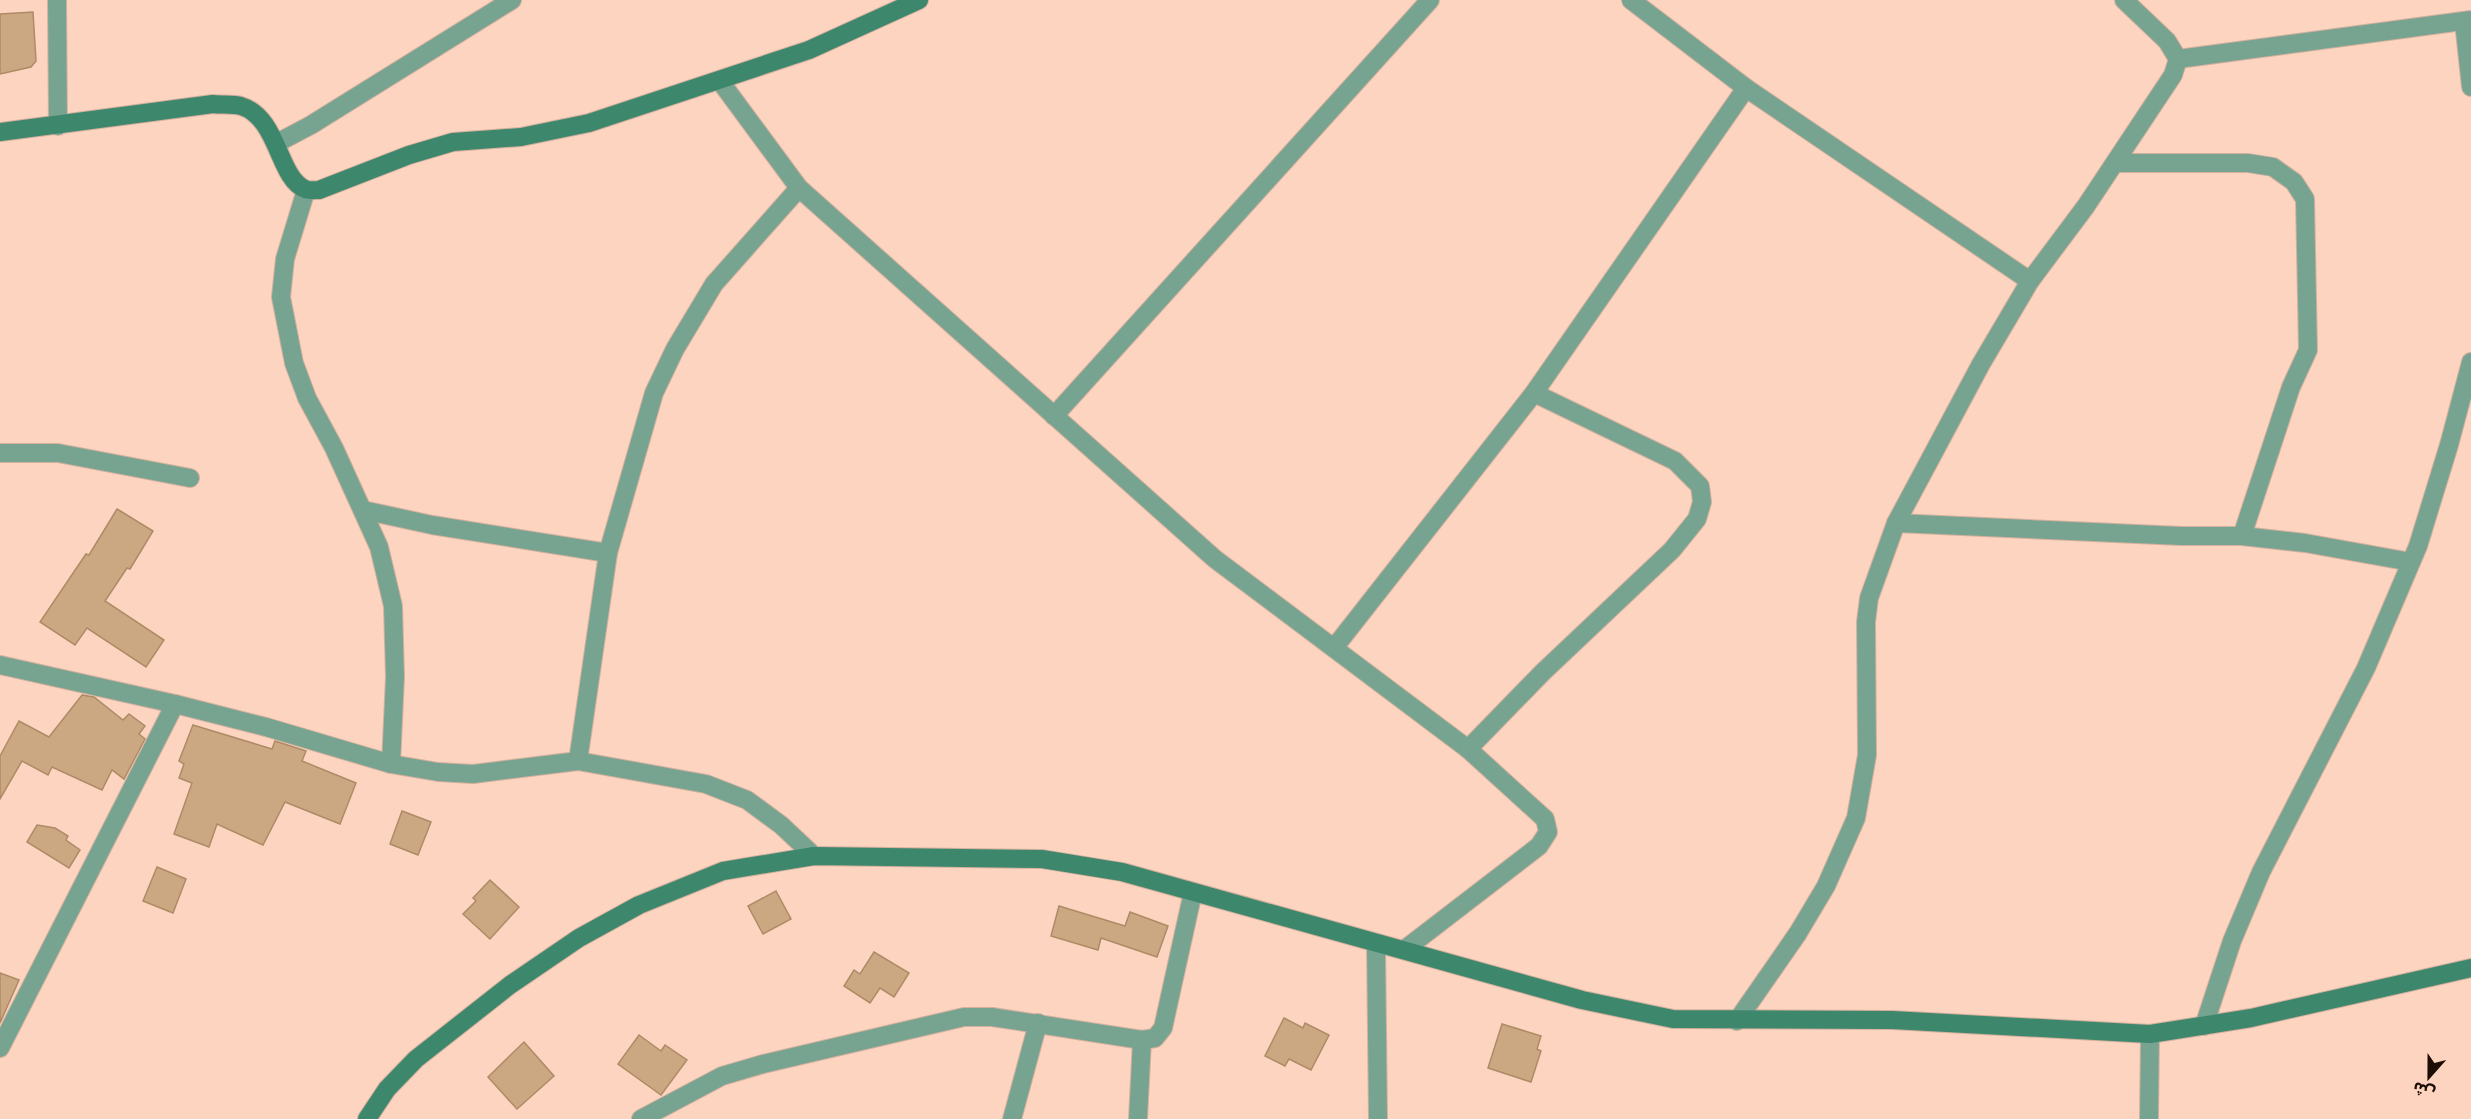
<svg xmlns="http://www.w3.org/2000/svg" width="2471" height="1119" viewBox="0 0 2471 1119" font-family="Merriweather,'Noto Sans Arabic',serif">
	<rect width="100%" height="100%" fill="#fcd4bf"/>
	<!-- building -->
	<g fill="#cca882" stroke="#ae8b66" stroke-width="1.5">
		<path d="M 33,12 L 36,61 L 31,67 L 0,74 L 0,14 Z"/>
		<path d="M 117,509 L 153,531 L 130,569 L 127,568 L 105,601 L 164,640 L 146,667 L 87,628 L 75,645 L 40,622 L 86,554 L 89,555 Z"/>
		<path d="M 82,695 L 94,697 L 123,720 L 129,714 L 145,726 L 139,734 L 145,739 L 124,779 L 112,770 L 102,790 L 52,767 L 48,775 L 22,761 L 0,799 L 0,756 L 19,721 L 49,737 Z"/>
		<path d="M 193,725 L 272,749 L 275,741 L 306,751 L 302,761 L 356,783 L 340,824 L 285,802 L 263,845 L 217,824 L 209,847 L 174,834 L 192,783 L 179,778 L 184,764 L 179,761 Z"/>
		<path d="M 402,811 L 431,822 L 418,855 L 390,844 Z"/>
		<path d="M 37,825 L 55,828 L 68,836 L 66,840 L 80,850 L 69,868 L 27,842 Z"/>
		<path d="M 157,867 L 186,879 L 173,913 L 143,901 Z"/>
		<path d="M 490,880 L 519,907 L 490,939 L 463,914 L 476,901 L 473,898 Z"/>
		<path d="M 776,891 L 791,919 L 763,934 L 748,906 Z"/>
		<path d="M 1059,906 L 1125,926 L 1130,912 L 1168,926 L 1157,957 L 1101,938 L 1098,950 L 1051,936 Z"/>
		<path d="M 874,952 L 909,973 L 894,997 L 880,988 L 870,1003 L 844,986 L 854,970 L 860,974 Z"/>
		<path d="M 0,973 L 19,980 L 0,1023 Z"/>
		<path d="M 1284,1018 L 1303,1028 L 1305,1023 L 1329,1035 L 1311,1070 L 1289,1059 L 1285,1066 L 1265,1056 Z"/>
		<path d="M 1502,1024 L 1541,1036 L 1537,1049 L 1541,1051 L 1531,1082 L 1488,1068 Z"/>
		<path d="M 639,1035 L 661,1051 L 665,1045 L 687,1060 L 661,1095 L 618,1064 Z"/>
		<path d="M 524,1042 L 554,1076 L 517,1109 L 488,1077 Z"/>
	</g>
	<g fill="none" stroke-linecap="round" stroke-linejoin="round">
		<!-- street casing -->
		<g stroke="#d4b09e" stroke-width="20">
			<g id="street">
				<path d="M 57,0 L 58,126"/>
				<path d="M 1631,0 L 1746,88 L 2030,281"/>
				<path d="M 2464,22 L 2471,87"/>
				<path d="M 2178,59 L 2471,20"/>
				<path d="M 720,81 L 799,188 L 1215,559 L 1468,749 L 1545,819 L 1548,832 L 1539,846 L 1404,950"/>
				<path d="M 277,143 L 311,125 L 512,0"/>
				<path d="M 2116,163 L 2248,163 L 2273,167 L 2294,182 L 2305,199 L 2308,350 L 2291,387 L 2242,536"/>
				<path d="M 306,190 L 285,259 L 281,297 L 294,363 L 307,398 L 334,448 L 379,547 L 393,606 L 395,677 L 391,764"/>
				<path d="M 1054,416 L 1430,0"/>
				<path d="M 0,453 L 58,453 L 190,478"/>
				<path d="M 363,510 L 432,525 L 608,553"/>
				<path d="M 1896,523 L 2181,536 L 2242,536 L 2305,543 L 2411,562"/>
				<path d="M 1334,648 L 1534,393 L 1746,88"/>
				<path d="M 0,665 L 175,704 L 266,727 L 391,764 L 438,772 L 473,774 L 578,761 L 706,784 L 747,800 L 781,825 L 814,856"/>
				<path d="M 1468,749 L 1543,672 L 1672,550 L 1697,519 L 1702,502 L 1700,486 L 1675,461 L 1534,393"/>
				<path d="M 578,761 L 608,553 L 654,393 L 675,349 L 714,284 L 799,188"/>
				<path d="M 1376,944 L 1378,1119"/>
				<path d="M 1737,1021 L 1798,933 L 1826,886 L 1856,818 L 1867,755 L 1866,622 L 1869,598 L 1896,523 L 1981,364 L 2030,281 L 2086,206 L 2173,75 L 2178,59 L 2167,41 L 2124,0"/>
				<path d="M 2204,1026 L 2232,941 L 2261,872 L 2366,668 L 2418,546 L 2449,445 L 2471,362"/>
				<path d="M 0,1048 L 175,704"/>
				<path d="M 641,1119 L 722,1076 L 763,1064 L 964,1017 L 992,1017 L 1142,1040 L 1155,1038 L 1163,1028 L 1193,892"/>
				<path d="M 1012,1119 L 1038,1023"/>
				<path d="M 1138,1119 L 1142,1040"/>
				<path d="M 2149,1119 L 2150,1034"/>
			</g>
		</g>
		<!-- secondary casing -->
		<g stroke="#d4b09e" stroke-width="20">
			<g id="secondary">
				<path d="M 0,132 L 213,104 C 222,105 233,104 241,106 C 279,118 278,178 305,189 C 309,191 315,190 319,190 L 409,155 L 453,142 L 521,137 L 589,123 L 809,50 L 919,0"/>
				<path d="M 367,1119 L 387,1089 L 416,1059 L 510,985 L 579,938 L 639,905 L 723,871 L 814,856 L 1042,859 L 1122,872 L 1582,1000 L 1673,1019 L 1892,1020 L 2150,1034 L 2251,1018 L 2471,968"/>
			</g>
		</g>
		<!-- street -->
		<use href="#street" stroke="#76a491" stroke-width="18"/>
		<!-- secondary -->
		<use href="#secondary" stroke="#3d876d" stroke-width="18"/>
	</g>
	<!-- north arrow -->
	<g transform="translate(2429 1077) rotate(201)" stroke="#fcd4bf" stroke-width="4.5" paint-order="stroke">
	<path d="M0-4.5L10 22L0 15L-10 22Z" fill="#1e0d05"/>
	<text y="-9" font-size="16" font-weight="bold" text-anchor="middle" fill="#1e0d05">ش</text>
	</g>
</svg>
